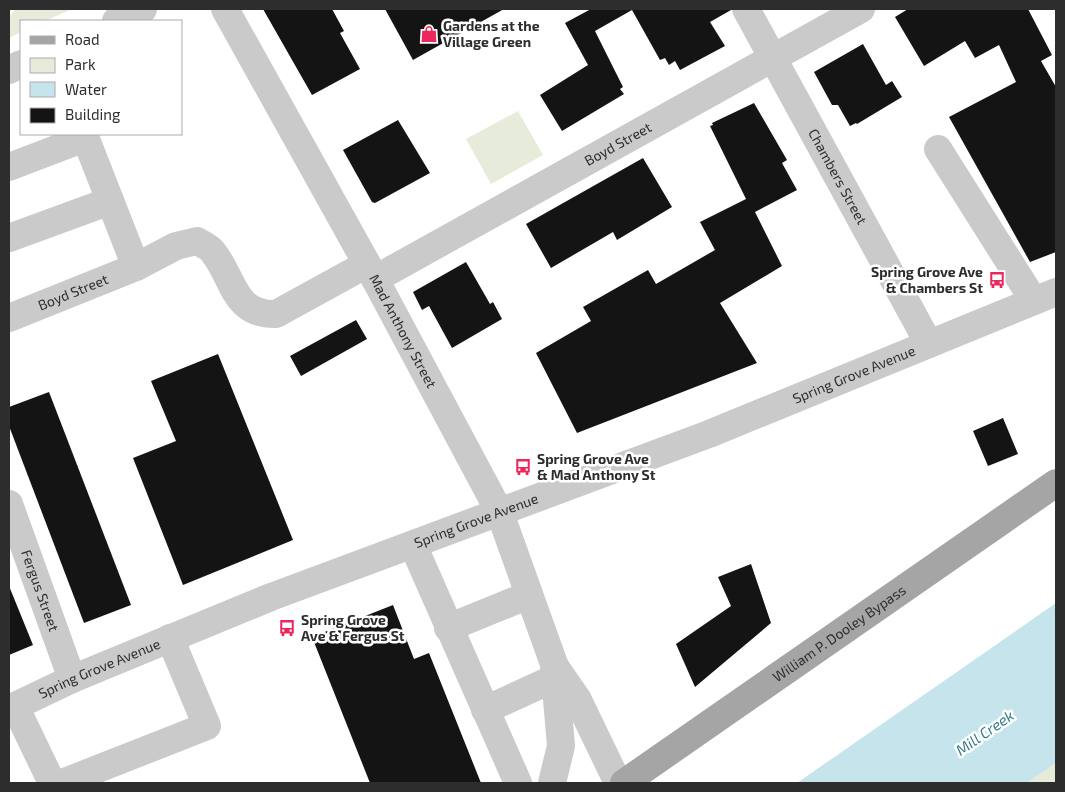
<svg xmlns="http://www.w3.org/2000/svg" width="1065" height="792" viewBox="0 0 1065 792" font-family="'Exo 2',sans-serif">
	<rect width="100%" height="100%" fill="#fff"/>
	<!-- green -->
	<g fill="#e6ebda">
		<path d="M 16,9 L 72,9 L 45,21 L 21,21 L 21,32 L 9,38 L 9,17 Z"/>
		<path d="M 518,111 L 543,155 L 491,184 L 466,139 Z"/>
		<path d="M 1056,763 L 1056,783 L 1027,783 Z"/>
	</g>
	<!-- water -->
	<path fill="#c5e4ec" d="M 1056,603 L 1056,763 L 1027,783 L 797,783 Z"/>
	<!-- building -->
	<g fill="#141414">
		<path d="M 263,9 L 332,9 L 344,31 L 340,33 L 360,69 L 312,95 Z"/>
		<path d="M 385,9 L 504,9 L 413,60 Z"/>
		<path d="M 591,9 L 730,9 L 731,10 L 710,22 L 725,46 L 680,70 L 675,61 L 669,65 L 665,58 L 660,60 L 632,10 L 595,31 L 623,87 L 620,89 L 624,94 L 562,131 L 540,95 L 588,65 L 565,23 Z"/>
		<path d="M 908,9 L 1028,9 L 1052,55 L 1041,61 L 1056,87 L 1056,252 L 1030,262 L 949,117 L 1016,82 L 999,45 L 975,58 L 965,41 L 924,66 L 895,17 Z"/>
		<path d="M 863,44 L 886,85 L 892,81 L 902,97 L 857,124 L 856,123 L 850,126 L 838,105 L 832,105 L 814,72 Z"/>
		<path d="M 754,103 L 787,160 L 782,163 L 797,190 L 755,212 L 782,266 L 720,303 L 757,363 L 577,433 L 536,353 L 591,321 L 583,307 L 648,270 L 656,284 L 715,250 L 700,222 L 746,199 L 710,126 L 713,125 L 712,123 Z"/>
		<path d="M 398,120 L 430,173 L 375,203 L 372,202 L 343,150 Z"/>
		<path d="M 643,158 L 672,207 L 617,240 L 613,232 L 551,268 L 526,224 Z"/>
		<path d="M 466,262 L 490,304 L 493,302 L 502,319 L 452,348 L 429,306 L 422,310 L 413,292 Z"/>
		<path d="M 356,320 L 367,339 L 301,376 L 290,356 Z"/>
		<path d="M 218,354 L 293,540 L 183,585 L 133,458 L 176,441 L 151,381 Z"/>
		<path d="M 49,392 L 131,605 L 84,623 L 9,426 L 9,407 Z"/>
		<path d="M 1003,418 L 1018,454 L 988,466 L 973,431 Z"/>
		<path d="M 751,564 L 771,623 L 695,687 L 676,644 L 731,606 L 718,577 Z"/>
		<path d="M 9,586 L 33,645 L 9,655 Z"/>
		<path d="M 393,605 L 414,659 L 429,653 L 481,783 L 370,783 L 312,637 Z"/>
	</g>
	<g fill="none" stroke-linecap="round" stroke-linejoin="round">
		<!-- minor -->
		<g stroke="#cacaca" stroke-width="28">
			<path id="s1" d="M 225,9 L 367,264 L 500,513 L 554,664 L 561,746 L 552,783"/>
			<path id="s2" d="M 746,9 L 929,344"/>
			<path d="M 116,21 L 143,9"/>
			<path d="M 9,70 L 21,64"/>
			<path d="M 84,134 L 136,267"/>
			<path d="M 938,149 L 1034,301"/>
			<path d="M 9,167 L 85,138"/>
			<path d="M 9,238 L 110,201"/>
			<path id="s3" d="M 375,279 L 861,9"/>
			<path id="s4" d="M 9,318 L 136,267 L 176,246 L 197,241 C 202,244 210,247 213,252 C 234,278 233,315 276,314 L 367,264"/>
			<path id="s5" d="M 9,504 L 72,679"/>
			<path d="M 413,545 L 518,783"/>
			<path d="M 448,628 L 529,595"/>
			<path d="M 556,668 L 578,700 L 618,783"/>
			<path d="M 15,706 L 52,783"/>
			<path id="s6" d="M 9,709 L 72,679 L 271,597 L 709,434 L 1056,292"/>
			<path d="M 485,710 L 555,678"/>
			<path d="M 62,783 L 207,726 L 170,638"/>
		</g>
		<!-- major -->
		<path stroke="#a5a5a5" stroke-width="28" id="s7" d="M 624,783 L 1056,483"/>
	</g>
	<!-- icons -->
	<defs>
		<g id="shop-bare" transform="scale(1.35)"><path d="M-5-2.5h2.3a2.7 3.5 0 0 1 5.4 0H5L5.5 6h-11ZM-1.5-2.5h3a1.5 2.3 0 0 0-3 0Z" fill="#ec275b" stroke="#fff" stroke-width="2.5" paint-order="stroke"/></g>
		<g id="bus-bare" transform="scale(1.35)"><path d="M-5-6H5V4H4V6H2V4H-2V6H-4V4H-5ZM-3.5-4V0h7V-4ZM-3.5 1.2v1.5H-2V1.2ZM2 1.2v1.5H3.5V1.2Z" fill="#ec275b" stroke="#fff" stroke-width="2.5" paint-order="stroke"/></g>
	</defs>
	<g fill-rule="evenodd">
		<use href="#shop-bare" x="429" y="34"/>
		<use href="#bus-bare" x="997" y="280"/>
		<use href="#bus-bare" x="523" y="467"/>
		<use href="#bus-bare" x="287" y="628"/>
	</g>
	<g text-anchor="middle" stroke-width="5" stroke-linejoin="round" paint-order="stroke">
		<!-- poi labels -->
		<g font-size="14" font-weight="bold" fill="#2d2d2d" stroke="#fff" text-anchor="start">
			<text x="443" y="31">Gardens at the<tspan x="443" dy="16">Village Green</tspan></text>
			<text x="983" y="277" text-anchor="end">Spring Grove Ave<tspan x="983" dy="16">&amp; Chambers St</tspan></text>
			<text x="537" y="464">Spring Grove Ave<tspan x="537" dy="16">&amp; Mad Anthony St</tspan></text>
			<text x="301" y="625">Spring Grove<tspan x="301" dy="16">Ave &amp; Fergus St</tspan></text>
		</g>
		<!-- street labels -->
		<g font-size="14" fill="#2d2d2d" stroke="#fff">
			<text dy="5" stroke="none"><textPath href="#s3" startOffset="278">Boyd Street</textPath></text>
			<text dy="5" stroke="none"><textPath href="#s2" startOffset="191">Chambers Street</textPath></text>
			<text dy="5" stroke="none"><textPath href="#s4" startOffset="69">Boyd Street</textPath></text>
			<text dy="5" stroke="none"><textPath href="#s1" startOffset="368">Mad Anthony Street</textPath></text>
			<text dy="5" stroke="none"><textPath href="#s6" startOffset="909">Spring Grove Avenue</textPath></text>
			<text dy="5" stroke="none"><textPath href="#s6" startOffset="504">Spring Grove Avenue</textPath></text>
			<text dy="5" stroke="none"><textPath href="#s5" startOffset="92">Fergus Street</textPath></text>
			<text dy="5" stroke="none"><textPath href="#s7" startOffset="262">William P. Dooley Bypass</textPath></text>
			<text dy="5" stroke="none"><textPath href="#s6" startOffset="99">Spring Grove Avenue</textPath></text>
		</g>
		<!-- water labels -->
		<g font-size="15" font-style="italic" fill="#367a8c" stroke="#fff">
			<text transform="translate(985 733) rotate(-35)" y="5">Mill Creek</text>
		</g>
	</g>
	<!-- border -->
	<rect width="1065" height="792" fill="none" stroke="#2d2d2d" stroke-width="20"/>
	<!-- legend -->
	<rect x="20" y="20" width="162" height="115" fill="#ffffff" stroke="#ababab"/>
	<rect x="30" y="36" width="25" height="8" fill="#a5a5a5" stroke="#ababab"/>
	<text x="65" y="45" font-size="15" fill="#2d2d2d">Road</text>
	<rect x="30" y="58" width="25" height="15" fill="#e6ebda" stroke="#ababab"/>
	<text x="65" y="70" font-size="15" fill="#2d2d2d">Park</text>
	<rect x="30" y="82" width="25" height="15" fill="#c5e4ec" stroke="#ababab"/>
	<text x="65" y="95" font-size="15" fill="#2d2d2d">Water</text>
	<rect x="30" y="108" width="25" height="15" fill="#141414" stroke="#ababab"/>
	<text x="65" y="120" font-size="15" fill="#2d2d2d">Building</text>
</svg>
